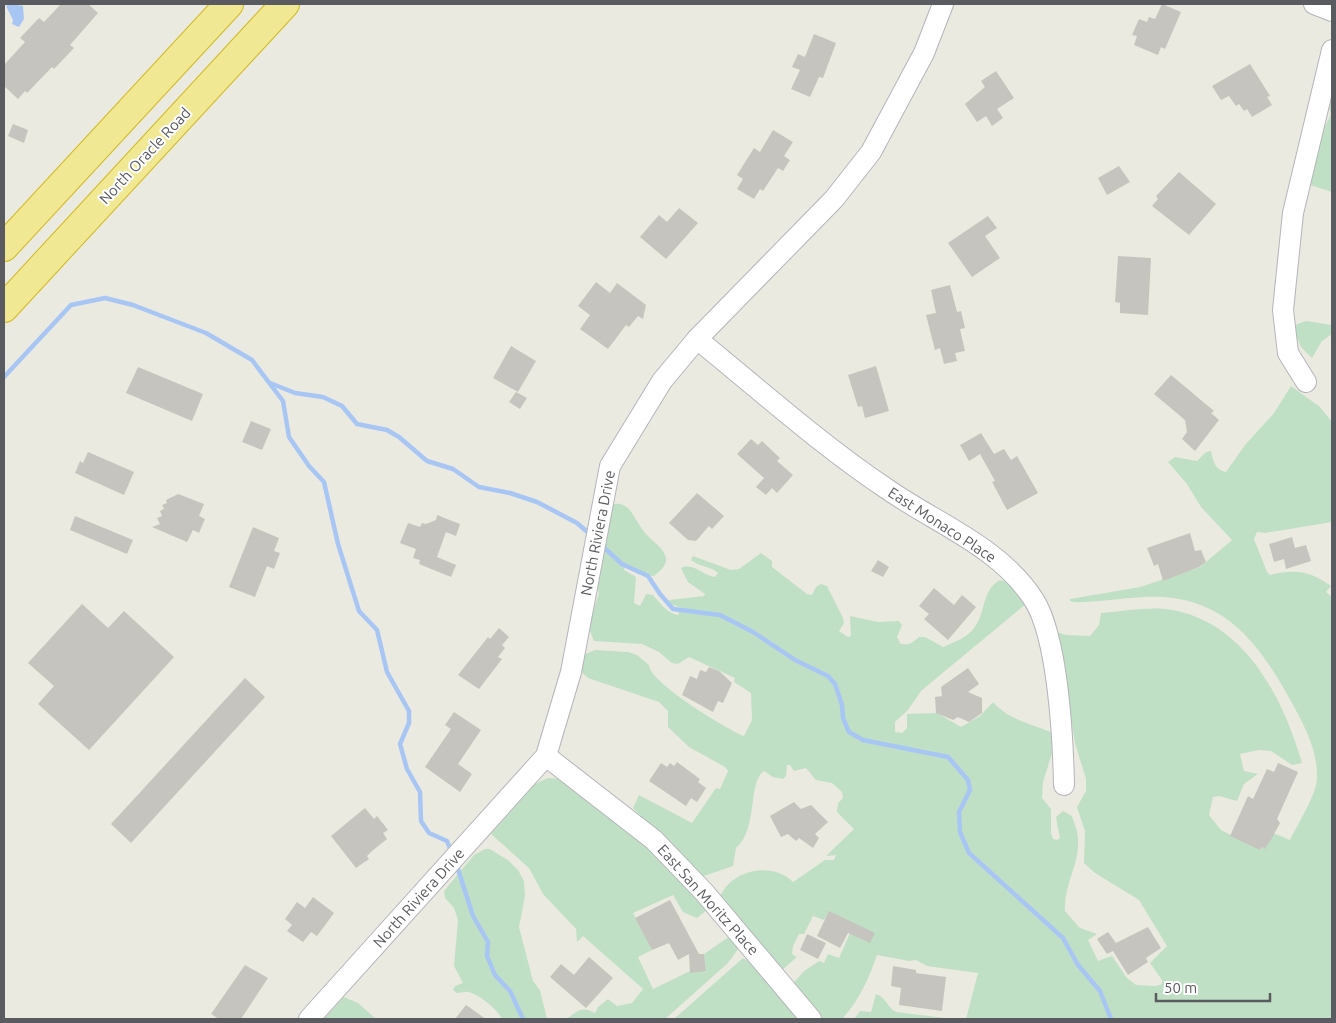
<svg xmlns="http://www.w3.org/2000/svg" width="1336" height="1023" viewBox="0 0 1336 1023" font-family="Ubuntu,sans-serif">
	<rect width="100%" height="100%" fill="#ebeae1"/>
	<!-- green -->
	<g fill="#c0e0c5">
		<path d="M 1332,85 L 1332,192 L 1310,185 L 1323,131 L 1331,114 L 1328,105 Z"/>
		<path d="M 1306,321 L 1332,325 L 1332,334 L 1322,341 L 1312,358 L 1301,347 L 1292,326 Z"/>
		<path d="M 1291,386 L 1320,407 L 1332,422 L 1332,522 L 1265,533 L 1257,532 L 1254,539 L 1267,572 L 1270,575 C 1295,569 1310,571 1331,586 L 1326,592 L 1332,597 L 1332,1019 L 966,1019 L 978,973 L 927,966 L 916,960 L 909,961 L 877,955 C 869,978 859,1001 842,1019 L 819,1019 L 791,986 L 804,971 L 819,961 L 824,963 L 828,954 L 839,958 L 854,924 L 829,912 L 824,920 L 813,916 L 804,934 L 799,934 L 793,946 L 792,954 L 797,957 L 782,970 L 720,897 C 731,869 773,861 793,882 L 825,860 L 834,860 L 836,855 L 826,856 L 854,829 L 837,812 L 838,803 L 843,798 L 842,792 L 832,783 L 816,780 L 806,768 L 794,771 L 790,765 L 787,765 L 786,776 L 783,779 L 773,777 L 764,771 C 748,780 758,830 736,848 L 733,866 L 701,877 L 633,808 L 639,795 L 692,823 L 716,788 L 720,789 L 728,771 L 725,767 L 689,747 L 668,727 L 668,711 L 659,702 L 588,678 L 580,671 L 581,656 L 595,650 L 628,652 L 637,655 L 649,665 C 649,682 726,729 744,736 L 752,720 L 751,693 L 734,682 L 735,678 L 689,657 L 678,664 L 672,663 L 659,652 L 642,644 L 594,641 L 590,631 L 589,623 L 599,594 L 595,580 L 609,514 L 614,504 C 619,503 623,504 628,508 C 633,513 640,528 648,536 C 654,543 667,550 666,561 C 665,567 659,572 654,576 C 644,576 637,567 626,564 L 624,570 L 636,577 L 634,603 L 640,606 L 646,594 L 653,595 C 660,603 667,613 678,615 L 681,608 L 670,604 L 669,600 L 704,596 L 705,594 L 688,582 L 681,568 C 694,562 702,575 715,577 L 718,573 C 711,566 699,567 691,560 L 693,556 L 731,570 L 739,569 L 761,553 L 772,561 L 772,567 L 807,594 L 812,595 L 816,587 L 821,584 L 827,586 L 843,618 L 844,623 L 839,631 L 848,637 L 851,636 L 850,616 L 878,622 L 899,621 L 902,625 L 897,637 L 900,643 C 908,647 913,642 919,637 L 925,637 L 943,647 C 954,642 967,638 974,628 C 986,614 981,590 1000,580 L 1009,582 L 1027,603 L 921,691 L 908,710 L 895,722 L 895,732 L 902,733 L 907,728 L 907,714 L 937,713 L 961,727 L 980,716 L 993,702 C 1010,721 1031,723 1053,733 L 1053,750 L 1043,782 L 1042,798 L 1051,809 L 1051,833 L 1053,839 L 1057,840 L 1060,838 L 1056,817 L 1063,811 L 1072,816 C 1074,823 1078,831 1078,839 C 1080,864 1063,886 1065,911 L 1080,928 L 1097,934 L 1088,940 L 1098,961 L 1112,956 L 1127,978 L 1136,985 L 1156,986 L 1162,984 L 1162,980 L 1150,963 L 1167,946 L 1139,900 L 1095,873 L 1084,863 L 1085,831 L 1077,807 L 1086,791 L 1086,779 L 1075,743 L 1057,632 L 1066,635 L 1090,636 L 1099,625 L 1101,613 C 1125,611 1149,606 1173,610 C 1246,624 1283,698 1302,763 L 1292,765 L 1271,751 L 1259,750 L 1240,754 L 1244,771 L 1258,774 L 1244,784 L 1237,801 L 1219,796 L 1213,797 L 1209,815 L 1221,830 L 1260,850 L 1262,847 L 1266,848 L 1273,833 L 1290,840 C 1298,823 1316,796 1317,778 C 1318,751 1304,725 1292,703 C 1266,656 1236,609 1179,599 C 1154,594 1125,599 1100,601 C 1090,601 1079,604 1070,601 L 1070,599 L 1140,587 L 1200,567 L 1232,540 L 1201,507 L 1187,484 L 1168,462 L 1175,457 L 1197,461 L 1206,452 L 1211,451 C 1213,461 1215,470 1226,472 L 1245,445 L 1274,413 Z"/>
		<path d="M 548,778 L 565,779 L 620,823 L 678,877 L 707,910 L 697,918 L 683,912 L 673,895 L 633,913 L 652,950 L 638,957 L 653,989 L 690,971 L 706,971 L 704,954 L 730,936 L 739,948 L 728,963 L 665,1019 L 566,1019 C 577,1012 581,1005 595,1013 L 598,1007 L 608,999 L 617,1006 L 632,1003 L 643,989 L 583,936 L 577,942 L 576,929 L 543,894 L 529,868 L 491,834 L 535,784 Z"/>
		<path d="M 485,849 L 490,849 L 509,861 L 518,870 L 524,881 L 525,896 L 519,927 L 533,981 L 540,990 L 547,1019 L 502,1019 C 498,1010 479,994 468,992 C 465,991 460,993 457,993 L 453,990 L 455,986 L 463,983 L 454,966 L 458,920 L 454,908 L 445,898 L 444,891 L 474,855 Z"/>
		<path d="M 743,958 L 748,961 L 798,1019 L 674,1019 Z"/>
		<path d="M 876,994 C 886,997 887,1007 896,1012 L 953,1019 L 854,1019 L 860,1011 L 871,1012 Z"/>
		<path d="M 344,997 L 358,1003 L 376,1019 L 324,1019 Z"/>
	</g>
	<!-- water -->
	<path fill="#a8c6f4" d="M 10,4 L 23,6 L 24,19 L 19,27 L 12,24 L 13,20 L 6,6 Z"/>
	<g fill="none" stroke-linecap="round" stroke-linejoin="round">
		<!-- stream -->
		<g stroke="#a8c6f4" stroke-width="4.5">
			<path d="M 4,377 L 71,305 L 105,298 L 133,305 L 206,333 L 252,360 L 283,401 L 289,437 L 309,466 L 324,482 L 338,544 L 359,611 L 377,630 L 387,672 L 409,711 L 409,723 L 400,744 L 407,769 L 420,792 L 421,821 L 429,833 L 447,841 L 451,851"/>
			<path d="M 270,383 L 295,393 L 323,397 L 342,406 L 357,424 L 387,430 L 399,437 L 427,461 L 453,469 L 479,487 L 510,493 L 537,502 L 577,523 L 591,535"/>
			<path d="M 600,544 L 622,564 L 648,576 L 660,594 L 673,609 L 720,615 L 753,632 L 795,660 L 828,676 L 835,684 L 842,705 L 843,718 L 849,732 L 863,740 L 948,757 L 968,780 L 970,790 L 959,812 L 960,832 L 969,853 L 1063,938 L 1078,965 L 1100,991 L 1111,1019"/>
			<path d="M 456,863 L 473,916 L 488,942 L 487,956 L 495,975 L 510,991 L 523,1019"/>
		</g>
	</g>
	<!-- building -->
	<g fill="#c6c4be">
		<path d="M 61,4 L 88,4 L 98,13 L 70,45 L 74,48 L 54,69 L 52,67 L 27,93 L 25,91 L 18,99 L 4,86 L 4,65 L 25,42 L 20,38 L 39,18 L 44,22 Z"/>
		<path d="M 1162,4 L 1181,12 L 1165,49 L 1161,47 L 1158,55 L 1134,45 L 1137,36 L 1132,35 L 1139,19 L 1147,22 L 1149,17 L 1155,19 Z"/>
		<path d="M 814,34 L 836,43 L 823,78 L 819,77 L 810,97 L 791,89 L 800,70 L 792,67 L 798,54 L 805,57 Z"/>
		<path d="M 1250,64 L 1270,96 L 1267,97 L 1272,105 L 1252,117 L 1247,109 L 1244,111 L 1239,104 L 1236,106 L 1229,96 L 1221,100 L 1212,86 Z"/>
		<path d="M 996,71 L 1014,98 L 997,109 L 1003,118 L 992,126 L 986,116 L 977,122 L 965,104 L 985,87 L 981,81 Z"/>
		<path d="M 13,124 L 28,130 L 24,143 L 8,136 Z"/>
		<path d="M 773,130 L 793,142 L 784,156 L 790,160 L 783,171 L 778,168 L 763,191 L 760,189 L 754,199 L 737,189 L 743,179 L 737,175 L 754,148 L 760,152 Z"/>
		<path d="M 1119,166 L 1130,182 L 1107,195 L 1098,178 Z"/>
		<path d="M 1179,172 L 1216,204 L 1189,235 L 1152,206 L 1158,199 L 1156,196 Z"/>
		<path d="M 679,208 L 698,223 L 666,259 L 640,237 L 659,215 L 667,222 Z"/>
		<path d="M 988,216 L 997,228 L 985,236 L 1000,258 L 972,277 L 948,243 Z"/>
		<path d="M 1118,256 L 1151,258 L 1148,315 L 1120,313 L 1120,303 L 1115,302 Z"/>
		<path d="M 596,282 L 610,293 L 617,283 L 646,305 L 643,319 L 638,316 L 629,327 L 626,325 L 608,349 L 580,329 L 590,315 L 578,306 Z"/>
		<path d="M 950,285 L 957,312 L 961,311 L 965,328 L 960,329 L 965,351 L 955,353 L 957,361 L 944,364 L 940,348 L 935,350 L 926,315 L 936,313 L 931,290 Z"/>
		<path d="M 511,346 L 536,361 L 518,392 L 493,378 Z"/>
		<path d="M 876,366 L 889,411 L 865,418 L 862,406 L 858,407 L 848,375 Z"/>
		<path d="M 138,367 L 203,394 L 192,421 L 126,393 Z"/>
		<path d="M 1171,375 L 1214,411 L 1211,413 L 1219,420 L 1195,451 L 1182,439 L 1187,432 L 1185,420 L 1154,394 Z"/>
		<path d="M 516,392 L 527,398 L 520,409 L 509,402 Z"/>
		<path d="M 251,421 L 271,429 L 262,450 L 242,442 Z"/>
		<path d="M 981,433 L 994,454 L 1004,449 L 1011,460 L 1017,456 L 1038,493 L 1007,510 L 992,482 L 995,481 L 980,454 L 969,461 L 960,445 Z"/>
		<path d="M 751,439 L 758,445 L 762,441 L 780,458 L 777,461 L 793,475 L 777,493 L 772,488 L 766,495 L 756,487 L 764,478 L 737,454 Z"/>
		<path d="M 88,452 L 134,472 L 124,495 L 75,473 L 80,461 L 83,463 Z"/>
		<path d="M 697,493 L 724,516 L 712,529 L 709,526 L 696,541 L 688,540 L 669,523 Z"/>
		<path d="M 178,494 L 204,504 L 199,516 L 205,519 L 199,533 L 193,530 L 187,542 L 152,527 L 160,524 L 157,518 L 162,516 L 160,511 L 164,509 L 162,505 L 167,503 L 166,500 Z"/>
		<path d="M 437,515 L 460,524 L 456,536 L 446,532 L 437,557 L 456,565 L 451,577 L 419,564 L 420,560 L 413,558 L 416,549 L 400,543 L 408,523 L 420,527 L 422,523 L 426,524 L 436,520 Z"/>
		<path d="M 75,516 L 133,540 L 127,554 L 70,530 Z"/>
		<path d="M 253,527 L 279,538 L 274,551 L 280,553 L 274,569 L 267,566 L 255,597 L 229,587 Z"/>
		<path d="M 1190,533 L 1195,551 L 1201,550 L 1206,562 L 1199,567 L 1163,581 L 1158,564 L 1154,566 L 1147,548 Z"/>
		<path d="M 1292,537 L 1295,548 L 1306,545 L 1311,561 L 1286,569 L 1284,559 L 1274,562 L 1269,544 Z"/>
		<path d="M 878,560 L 889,567 L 883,577 L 871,571 Z"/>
		<path d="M 934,588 L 954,605 L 962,595 L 976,607 L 948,640 L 924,619 L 929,614 L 919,606 Z"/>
		<path d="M 82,604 L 108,628 L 124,611 L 174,657 L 89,750 L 38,704 L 54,686 L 28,663 Z"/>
		<path d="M 499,628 L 509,637 L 502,645 L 505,648 L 498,657 L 502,659 L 479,689 L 458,675 L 488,637 L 490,639 Z"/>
		<path d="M 709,667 L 719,671 L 732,683 L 723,703 L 718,701 L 713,712 L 682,695 L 690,676 L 697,679 L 700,670 L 706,672 Z"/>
		<path d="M 968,668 L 979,684 L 968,692 L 982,698 L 982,713 L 969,722 L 958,717 L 953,720 L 936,713 L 935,697 L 942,696 L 941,687 Z"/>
		<path d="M 245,678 L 265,697 L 131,843 L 111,824 Z"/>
		<path d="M 454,712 L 481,730 L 458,764 L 472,774 L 460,792 L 425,767 L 451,729 L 445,725 Z"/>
		<path d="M 677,762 L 700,779 L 698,782 L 706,788 L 697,802 L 691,798 L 686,806 L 649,781 L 661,763 L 667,767 L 670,763 L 674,766 Z"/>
		<path d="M 1278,763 L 1298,772 L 1277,819 L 1280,823 L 1272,838 L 1265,849 L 1262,847 L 1260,850 L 1230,836 L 1248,796 L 1253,799 L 1267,769 L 1274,772 Z"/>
		<path d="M 794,802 L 801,809 L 811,805 L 828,822 L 815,834 L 819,838 L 813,848 L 799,838 L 796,841 L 788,834 L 781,837 L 770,816 Z"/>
		<path d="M 365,808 L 374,819 L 377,816 L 388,830 L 383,833 L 387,839 L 372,851 L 367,856 L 369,859 L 356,868 L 331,836 Z"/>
		<path d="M 313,897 L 334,913 L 317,936 L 311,932 L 303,942 L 287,931 L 292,925 L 285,919 L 297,902 L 305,908 Z"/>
		<path d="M 670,900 L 699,954 L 704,954 L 706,971 L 690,973 L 689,954 L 678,960 L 669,943 L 652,950 L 635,918 Z"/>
		<path d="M 829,911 L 875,933 L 870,943 L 848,933 L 840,948 L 817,936 Z"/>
		<path d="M 1148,927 L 1161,948 L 1146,958 L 1148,962 L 1128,975 L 1113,951 L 1107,954 L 1097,939 L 1108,932 L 1116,943 Z"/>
		<path d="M 807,934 L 826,943 L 818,959 L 800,950 Z"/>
		<path d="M 589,957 L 613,978 L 586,1008 L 550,977 L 561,964 L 574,975 Z"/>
		<path d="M 245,965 L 268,978 L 241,1019 L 219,1019 L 211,1014 Z"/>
		<path d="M 893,966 L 916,970 L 916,973 L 946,977 L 942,1011 L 899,1005 L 901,988 L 891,986 Z"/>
		<path d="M 466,1005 L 486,1019 L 455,1019 Z"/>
	</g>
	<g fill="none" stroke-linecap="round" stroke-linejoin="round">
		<!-- minor casing -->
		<g stroke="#b4b5ba" stroke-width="22">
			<g id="minor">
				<path d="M 1314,4 L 1332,11"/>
				<path d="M 697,339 C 760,390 822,446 890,491 C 938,524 1001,548 1034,600 C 1058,638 1063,738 1064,785"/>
				<path d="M 1306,382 L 1288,353 L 1283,310 L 1293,213 L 1332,50"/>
				<path d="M 546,756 L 654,840 L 704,892 L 811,1019"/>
				<path d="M 309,1019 L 546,756 L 571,672 L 610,466 L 662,381 L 697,339 L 834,199 L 871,152 L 924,53 L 943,4"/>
			</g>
		</g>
		<!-- highway casing -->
		<g stroke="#d2b81a" stroke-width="30">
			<g id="highway">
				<path d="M 4,247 L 229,4"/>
				<path d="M 4,308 L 285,4"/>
			</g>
		</g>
		<!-- minor -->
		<use href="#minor" stroke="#fff" stroke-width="20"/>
		<!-- highway -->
		<use href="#highway" stroke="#f0e893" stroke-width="28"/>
	</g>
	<g text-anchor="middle" stroke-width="4" stroke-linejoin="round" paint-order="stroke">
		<!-- street labels -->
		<g font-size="15" fill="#5a5b60" stroke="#fff">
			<text transform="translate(145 156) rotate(-47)" y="5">North Oracle Road</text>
			<text transform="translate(942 525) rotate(33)" y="5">East Monaco Place</text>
			<text transform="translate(598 533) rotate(-79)" y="5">North Riviera Drive</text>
			<text transform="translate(419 898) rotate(-48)" y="5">North Riviera Drive</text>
			<text transform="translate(708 900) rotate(48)" y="5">East San Moritz Place</text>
		</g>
	</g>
	<!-- border -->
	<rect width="1336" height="1023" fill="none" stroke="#5a5b60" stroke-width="10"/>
	<!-- scale -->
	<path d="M1156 993v8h114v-8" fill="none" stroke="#5a5b60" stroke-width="2.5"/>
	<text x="1164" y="993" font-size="15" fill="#5a5b60" stroke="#ffffff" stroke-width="4" paint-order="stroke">50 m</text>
</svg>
